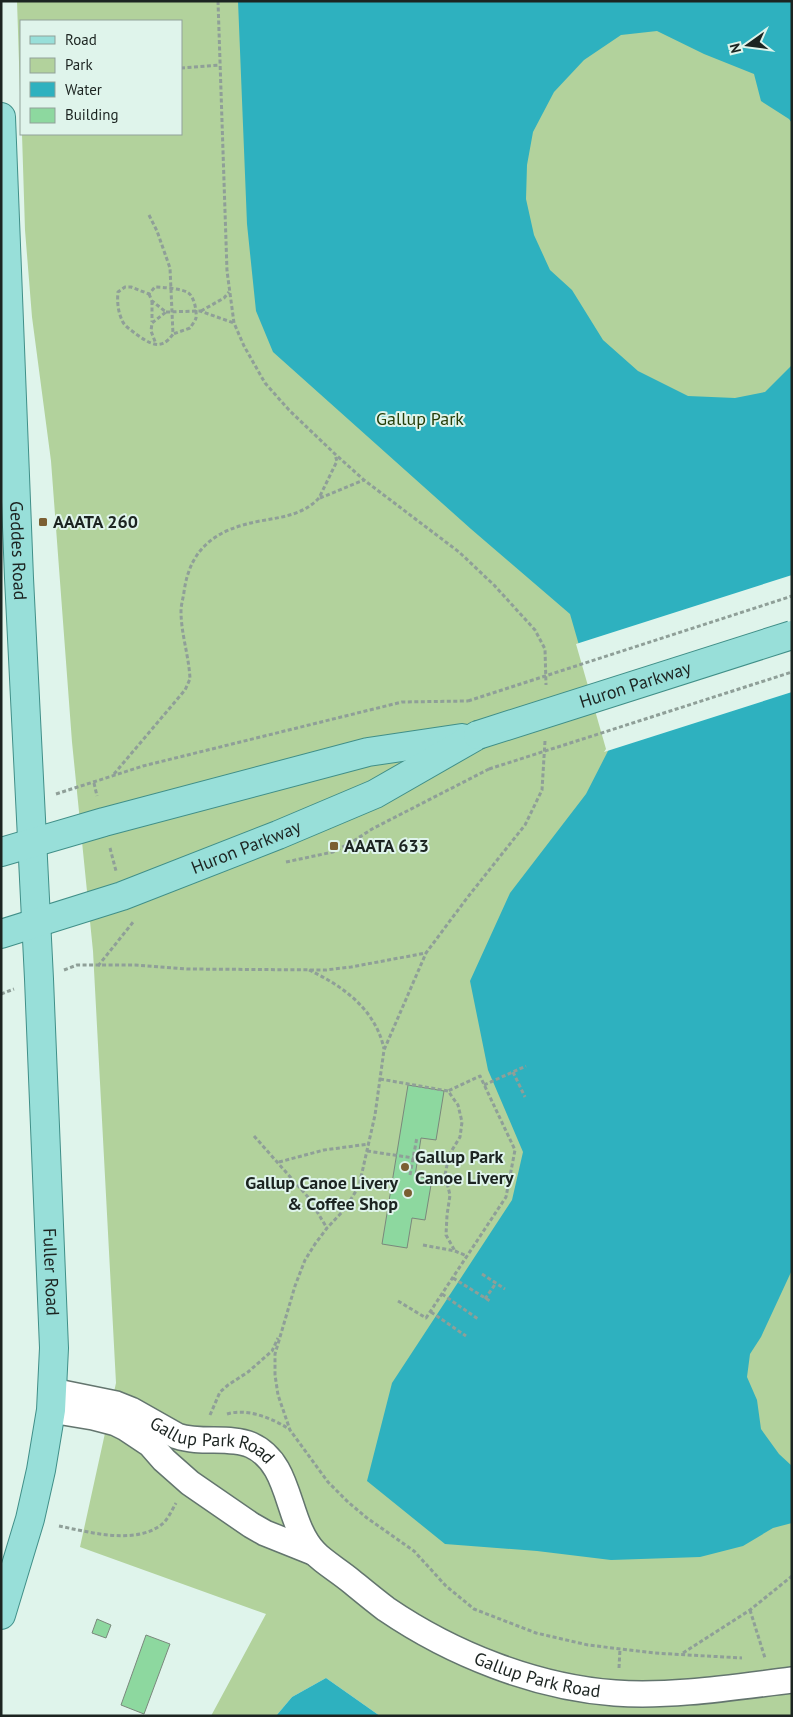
<svg xmlns="http://www.w3.org/2000/svg" width="793" height="1717" viewBox="0 0 793 1717" font-family="'PT Sans',sans-serif">
	<rect width="100%" height="100%" fill="#dff4eb"/>
	<!-- green -->
	<path fill="#b2d29c" d="M 17,1 L 792,1 L 792,1716 L 380,1716 L 326,1678 L 292,1697 L 276,1716 L 211,1716 L 266,1614 L 80,1547 L 116,1383 L 93,951 L 72,742 L 51,461 L 32,317 L 25,230 L 22,134 L 181,134 L 181,21 L 21,21 L 21,123 Z"/>
	<!-- water -->
	<g fill="#2eb1bf">
		<path d="M 238,1 L 792,1 L 792,123 L 789,119 L 761,101 L 754,74 L 704,54 L 657,31 L 621,35 L 584,60 L 554,92 L 533,132 L 527,165 L 526,199 L 534,235 L 550,270 L 572,290 L 603,340 L 638,371 L 688,396 L 735,398 L 765,392 L 792,365 L 792,1270 L 761,1337 L 750,1354 L 747,1377 L 757,1400 L 761,1429 L 779,1454 L 792,1466 L 792,1523 L 773,1528 L 743,1546 L 700,1557 L 611,1560 L 537,1551 L 445,1544 L 367,1481 L 392,1383 L 512,1200 L 523,1152 L 488,1070 L 470,981 L 510,893 L 586,794 L 609,749 L 570,614 L 471,529 L 273,352 L 256,311 L 247,224 Z"/>
		<path d="M 326,1678 L 380,1716 L 276,1716 L 292,1697 Z"/>
	</g>
	<!-- pier -->
	<path fill="#dff4eb" d="M 792,575 L 792,692 L 604,752 L 606,749 L 576,644 Z"/>
	<!-- building -->
	<g fill="#8dd89f" stroke="#7a887c">
		<path d="M 408,1085 L 444,1091 L 436,1140 L 421,1138 L 415,1176 L 432,1179 L 425,1220 L 412,1218 L 407,1248 L 382,1244 Z"/>
		<path d="M 97,1619 L 111,1625 L 106,1638 L 92,1633 Z"/>
		<path d="M 146,1635 L 170,1644 L 144,1714 L 121,1705 Z"/>
	</g>
	<g fill="none" stroke-linecap="round" stroke-linejoin="round">
		<!-- minor casing -->
		<g stroke="#63756e" stroke-width="28">
			<g id="minor">
				<path id="s1" d="M 52,1391 L 116,1404 L 131,1410 L 177,1436 C 201,1444 230,1436 251,1445 C 293,1464 285,1522 315,1553 C 325,1563 339,1571 351,1581 C 362,1590 374,1600 386,1609 C 452,1654 535,1687 615,1693 C 673,1697 734,1687 792,1680"/>
				<path d="M 51,1410 L 93,1417 L 116,1423 L 126,1428 L 150,1444 L 164,1460 L 190,1483 L 251,1525 L 265,1533 L 315,1553"/>
			</g>
		</g>
		<!-- major casing -->
		<g stroke="#408f88" stroke-width="30">
			<g id="major">
				<path id="s2" d="M 1,117 L 19,578 L 39,979 L 54,1348 L 51,1410 L 41,1470 L 30,1519 L 1,1615"/>
				<path d="M 1,852 L 104,822 L 368,752 L 462,738"/>
				<path id="s3" d="M 1,934 L 122,896 L 278,835 L 375,794 L 478,735"/>
			</g>
		</g>
		<!-- path -->
		<g stroke="#8f9f98" stroke-width="3" stroke-dasharray="4 2.5" stroke-linecap="butt">
			<path d="M 218,1 L 227,271 L 234,323 L 244,346 L 265,383 L 289,410 L 335,454 L 364,480 L 459,552 L 494,585 L 535,630 L 545,649 L 546,685"/>
			<path d="M 181,68 L 220,65"/>
			<path d="M 149,215 L 157,231 L 170,268 L 173,334 C 161,352 149,343 136,334 C 131,330 124,326 122,320 C 118,312 117,301 118,292 L 125,287 L 131,287 L 149,294 L 155,287 C 163,287 181,289 187,292 C 194,295 197,311 196,318 C 195,321 192,325 190,328 L 173,334"/>
			<path d="M 149,294 L 152,301 L 166,312 L 152,323 L 151,331 L 156,344"/>
			<path d="M 152,301 L 152,322"/>
			<path d="M 201,311 L 224,298 L 229,292"/>
			<path d="M 166,312 L 200,311 L 234,323"/>
			<path d="M 320,498 L 364,480"/>
			<path d="M 545,741 L 542,790 L 525,825 L 467,898 L 426,953 L 384,1050 L 375,1115 L 359,1186 L 345,1209 L 327,1228 L 315,1244 L 305,1260 L 295,1286 L 275,1354 L 275,1375 L 278,1395 L 290,1430 L 328,1482 L 348,1502 L 367,1518 L 414,1551 L 446,1586 L 474,1609 L 536,1633 L 588,1645 L 654,1653 L 742,1658"/>
			<path d="M 114,774 L 185,690 L 190,679 C 189,656 181,634 181,611 C 181,605 183,599 184,592 C 190,547 217,529 260,521 C 282,517 303,515 319,498 L 337,461 L 335,455"/>
			<path d="M 94,783 L 97,796"/>
			<path d="M 56,794 L 143,766 L 402,702 L 468,701"/>
			<path d="M 110,848 L 116,871"/>
			<path d="M 286,862 L 333,852 L 352,842 L 372,829 L 489,769"/>
			<path d="M 98,966 L 134,921"/>
			<path d="M 64,970 L 77,965 L 135,965 L 188,969 L 326,970 L 351,967 L 426,953"/>
			<path d="M 309,970 C 343,986 376,1010 384,1049"/>
			<path d="M 1,994 L 14,989"/>
			<path d="M 513,1072 L 525,1097"/>
			<path d="M 380,1079 L 448,1091 L 458,1105 L 462,1122 L 460,1137 L 449,1155 L 445,1175 L 450,1195 L 447,1215 L 446,1235 L 455,1251"/>
			<path d="M 484,1085 L 526,1066"/>
			<path d="M 254,1136 L 308,1197 L 327,1228"/>
			<path d="M 367,1151 L 447,1163"/>
			<path d="M 279,1162 L 324,1150 L 369,1144"/>
			<path d="M 410,1175 L 417,1137"/>
			<path d="M 423,1245 L 455,1251 L 467,1256"/>
			<path d="M 482,1274 L 505,1289"/>
			<path d="M 453,1278 L 490,1301"/>
			<path d="M 442,1294 L 478,1319"/>
			<path d="M 485,1299 L 496,1283"/>
			<path d="M 398,1301 L 426,1318 L 506,1197 L 515,1150 L 480,1076 L 448,1091"/>
			<path d="M 431,1312 L 466,1336"/>
			<path d="M 227,1414 C 247,1408 272,1418 289,1429"/>
			<path d="M 210,1415 L 220,1392 L 228,1385 L 248,1372 L 272,1351 L 278,1338"/>
			<path d="M 59,1526 C 89,1532 134,1545 161,1525 C 167,1521 172,1510 176,1503"/>
			<path d="M 750,1610 L 765,1658"/>
			<path d="M 683,1653 L 750,1610 L 792,1576"/>
			<path d="M 619,1668 L 620,1649"/>
		</g>
		<!-- minor -->
		<use href="#minor" stroke="#fff" stroke-width="25"/>
		<!-- major -->
		<use href="#major" stroke="#98dfd9" stroke-width="28"/>
		<!-- major-bridge casing -->
		<g stroke="#408f88" stroke-width="30" stroke-linecap="butt">
			<g id="major-bridge">
				<path id="s4" d="M 478,735 L 792,635"/>
			</g>
		</g>
		<!-- path-bridge -->
		<g stroke="#8f9f98" stroke-width="3" stroke-dasharray="4 2.5" stroke-linecap="butt">
			<path d="M 468,701 L 792,596"/>
			<path d="M 489,769 L 792,672"/>
		</g>
		<!-- major-bridge -->
		<use href="#major-bridge" stroke="#98dfd9" stroke-width="28"/>
	</g>
	<!-- markers -->
	<g fill="#7b5f32" stroke="#dff4eb" stroke-width="2">
		<rect x="38" y="517" width="10" height="10" rx="2.5"/>
		<rect x="329" y="841" width="10" height="10" rx="2.5"/>
		<circle cx="405" cy="1167" r="5"/>
		<circle cx="408" cy="1193" r="5"/>
	</g>
	<g text-anchor="middle" stroke-width="4" stroke-linejoin="round" paint-order="stroke">
		<!-- park labels -->
		<g font-size="18" fill="#253f0a" stroke="#dff4eb">
			<text x="420" y="425">Gallup Park</text>
		</g>
		<!-- poi labels -->
		<g font-size="18" font-weight="bold" fill="#1c2421" stroke="#dff4eb" text-anchor="start">
			<text x="53" y="528">AAATA 260</text>
			<text x="344" y="852">AAATA 633</text>
			<text x="415" y="1163">Gallup Park<tspan x="415" dy="21">Canoe Livery</tspan></text>
			<text x="398" y="1189" text-anchor="end">Gallup Canoe Livery<tspan x="398" dy="21">&amp; Coffee Shop</tspan></text>
		</g>
		<!-- street labels -->
		<g font-size="18" fill="#1c2421" stroke="#dff4eb">
			<text dy="6" stroke="none"><textPath href="#s2" startOffset="434">Geddes Road</textPath></text>
			<text dy="6" stroke="none"><textPath href="#s4" startOffset="165">Huron Parkway</textPath></text>
			<text dy="6" stroke="none"><textPath href="#s3" startOffset="260">Huron Parkway</textPath></text>
			<text dy="6" stroke="none"><textPath href="#s2" startOffset="1156">Fuller Road</textPath></text>
			<text dy="6" stroke="none"><textPath href="#s1" startOffset="170">Gallup Park Road</textPath></text>
			<text dy="6" stroke="none"><textPath href="#s1" startOffset="595">Gallup Park Road</textPath></text>
		</g>
	</g>
	<!-- border -->
	<rect width="793" height="1717" fill="none" stroke="#1c2421" stroke-width="5"/>
	<!-- legend -->
	<rect x="20" y="20" width="162" height="115" fill="#dff4eb" stroke="#91a19a"/>
	<rect x="30" y="36" width="25" height="8" fill="#98dfd9" stroke="#91a19a"/>
	<text x="65" y="45" font-size="15" fill="#1c2421">Road</text>
	<rect x="30" y="58" width="25" height="15" fill="#b2d29c" stroke="#91a19a"/>
	<text x="65" y="70" font-size="15" fill="#1c2421">Park</text>
	<rect x="30" y="82" width="25" height="15" fill="#2eb1bf" stroke="#91a19a"/>
	<text x="65" y="95" font-size="15" fill="#1c2421">Water</text>
	<rect x="30" y="108" width="25" height="15" fill="#8dd89f" stroke="#91a19a"/>
	<text x="65" y="120" font-size="15" fill="#1c2421">Building</text>
	<!-- north arrow -->
	<g transform="translate(748 45) rotate(256)" stroke="#dff4eb" stroke-width="4" paint-order="stroke">
	<path d="M0-4L9 19L0 12L-9 19Z" fill="#1c2421"/>
	<text y="-8" font-size="14" font-weight="bold" text-anchor="middle" fill="#1c2421">N</text>
	</g>
</svg>
